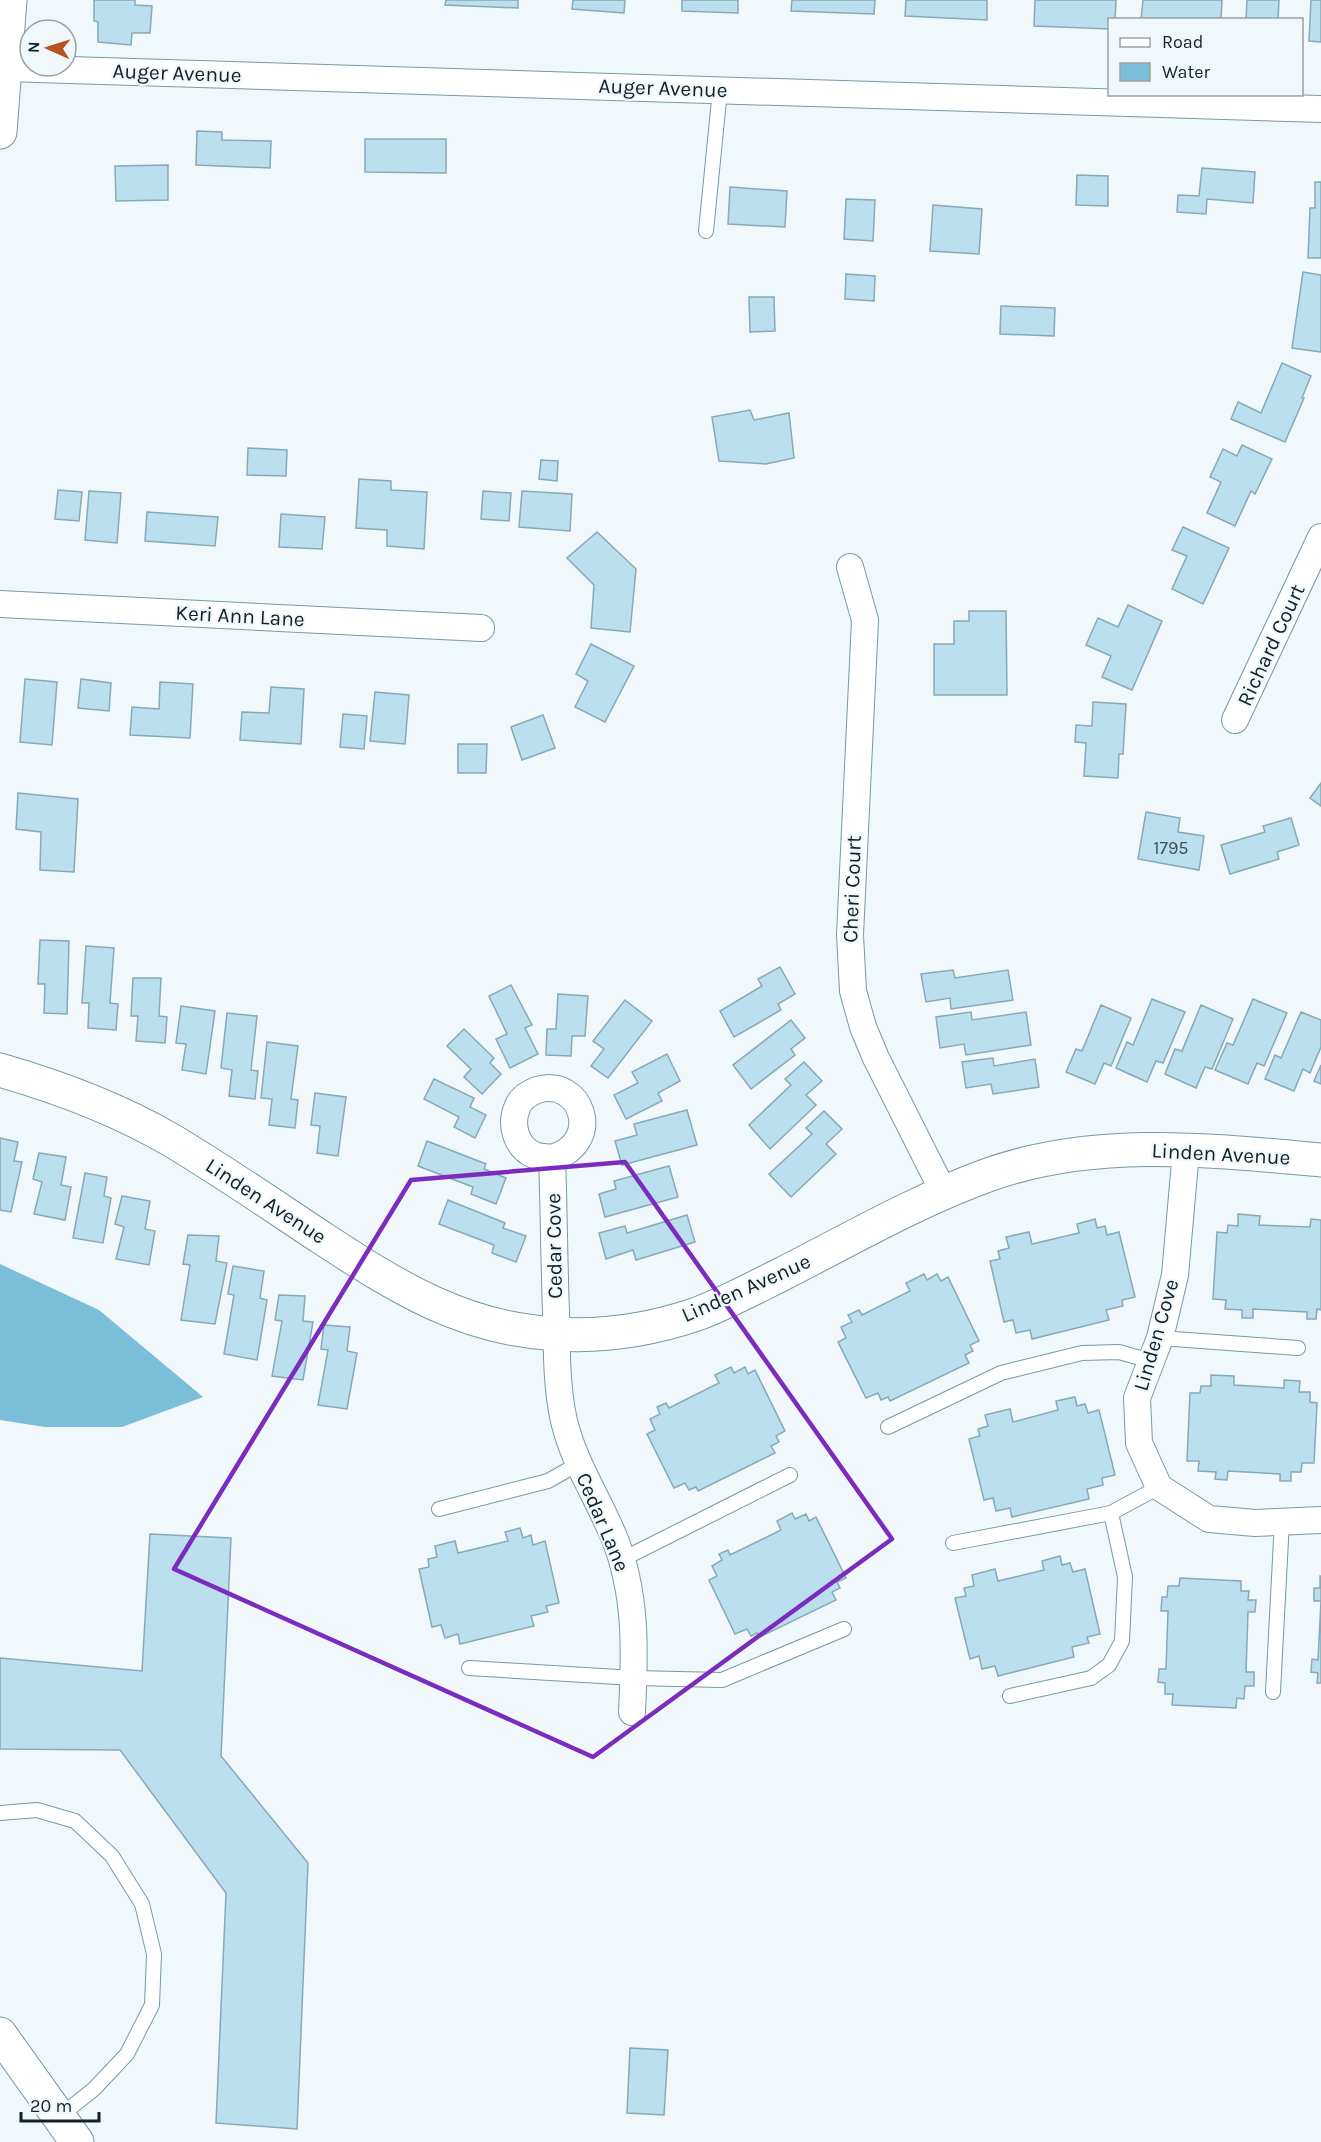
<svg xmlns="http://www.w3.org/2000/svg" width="1321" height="2142" viewBox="0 0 1321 2142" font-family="Karla,sans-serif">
	<rect width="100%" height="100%" fill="#f0f8fb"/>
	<!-- water -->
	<path fill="#7bbed9" d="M 0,1264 L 99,1310 L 203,1397 L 122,1427 L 45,1427 L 0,1420 Z"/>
	<!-- building -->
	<g fill="#bbdfee" stroke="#87a9b8" stroke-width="1.5">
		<path d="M 94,0 L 135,0 L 135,5 L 152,6 L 150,33 L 132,33 L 131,45 L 98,42 L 98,22 L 94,21 Z"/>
		<path d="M 446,0 L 518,0 L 518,8 L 445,5 Z"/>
		<path d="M 573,0 L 625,0 L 624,13 L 572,9 Z"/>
		<path d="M 682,0 L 738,0 L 738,13 L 682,11 Z"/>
		<path d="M 792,0 L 875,0 L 874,14 L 791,11 Z"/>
		<path d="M 906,0 L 987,0 L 987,20 L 905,16 Z"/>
		<path d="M 1035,0 L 1116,0 L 1115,20 L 1110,20 L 1110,29 L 1034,26 Z"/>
		<path d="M 1143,0 L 1222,0 L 1221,20 L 1141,20 Z"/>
		<path d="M 1247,0 L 1279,0 L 1278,20 L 1246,20 Z"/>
		<path d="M 1311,0 L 1321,0 L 1321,42 L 1309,41 Z"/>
		<path d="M 197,131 L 222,132 L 222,140 L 271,141 L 270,168 L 196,165 Z"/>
		<path d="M 365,139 L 446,139 L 446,173 L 365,172 Z"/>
		<path d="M 168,165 L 168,200 L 116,201 L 115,166 Z"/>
		<path d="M 1202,168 L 1255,172 L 1253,203 L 1207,199 L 1206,214 L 1177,212 L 1178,195 L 1199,196 Z"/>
		<path d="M 1077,175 L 1108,176 L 1108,206 L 1076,205 Z"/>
		<path d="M 1315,182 L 1321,182 L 1321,258 L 1308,258 L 1310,208 L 1315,208 Z"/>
		<path d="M 730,187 L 787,191 L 785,227 L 728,224 Z"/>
		<path d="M 846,199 L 875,200 L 873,241 L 844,239 Z"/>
		<path d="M 933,205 L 982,209 L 979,254 L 930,251 Z"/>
		<path d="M 1303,272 L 1321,275 L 1321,352 L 1292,348 Z"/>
		<path d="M 846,274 L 875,276 L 874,301 L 845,299 Z"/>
		<path d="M 749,297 L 774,297 L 775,331 L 750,332 Z"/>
		<path d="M 1001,306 L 1055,308 L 1054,336 L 1000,334 Z"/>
		<path d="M 1282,363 L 1311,376 L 1302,398 L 1304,398 L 1285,442 L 1231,419 L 1238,402 L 1261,413 Z"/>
		<path d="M 750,410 L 754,420 L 789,413 L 794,458 L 766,464 L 719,461 L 712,417 Z"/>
		<path d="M 1242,445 L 1272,459 L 1255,494 L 1251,491 L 1235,526 L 1207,513 L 1221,482 L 1210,477 L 1223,449 L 1237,456 Z"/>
		<path d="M 248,448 L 287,450 L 286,476 L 247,475 Z"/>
		<path d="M 541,460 L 558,461 L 557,481 L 539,479 Z"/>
		<path d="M 359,479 L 391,481 L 391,490 L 427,492 L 424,549 L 387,546 L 387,530 L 356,528 Z"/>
		<path d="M 58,490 L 82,492 L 79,521 L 55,519 Z"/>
		<path d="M 89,491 L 121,493 L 117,543 L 85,540 Z"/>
		<path d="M 483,491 L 511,493 L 509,521 L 481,519 Z"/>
		<path d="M 522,491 L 572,494 L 570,531 L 519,527 Z"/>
		<path d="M 147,512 L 218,517 L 215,546 L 145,541 Z"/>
		<path d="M 281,514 L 325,517 L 322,549 L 279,547 Z"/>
		<path d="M 1183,527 L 1229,548 L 1203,604 L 1172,589 L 1187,556 L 1172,550 Z"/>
		<path d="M 597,532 L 636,569 L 630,632 L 591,628 L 594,585 L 567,558 Z"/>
		<path d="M 1128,605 L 1162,621 L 1132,690 L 1102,677 L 1111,656 L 1086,645 L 1098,618 L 1118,627 Z"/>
		<path d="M 969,611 L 1006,611 L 1007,695 L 934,695 L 934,644 L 954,644 L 954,621 L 969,621 Z"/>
		<path d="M 591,644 L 634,666 L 605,722 L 575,707 L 588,681 L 576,674 Z"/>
		<path d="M 25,679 L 57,682 L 52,745 L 20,742 Z"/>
		<path d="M 81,679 L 111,683 L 109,711 L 78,708 Z"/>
		<path d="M 160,682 L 193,684 L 190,738 L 130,735 L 132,707 L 159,709 Z"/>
		<path d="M 271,687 L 304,689 L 301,744 L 240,740 L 242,712 L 269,713 Z"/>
		<path d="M 375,692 L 409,695 L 405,744 L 370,741 Z"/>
		<path d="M 1093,702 L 1126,704 L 1123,754 L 1119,754 L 1118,778 L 1084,776 L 1086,743 L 1075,742 L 1076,725 L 1092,726 Z"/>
		<path d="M 343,714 L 367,716 L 364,749 L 340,747 Z"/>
		<path d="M 543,715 L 555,748 L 522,760 L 511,727 Z"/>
		<path d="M 458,744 L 487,744 L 486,773 L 458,773 Z"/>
		<path d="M 1321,783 L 1321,806 L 1310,798 Z"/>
		<path d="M 18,793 L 78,799 L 74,872 L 40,870 L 41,832 L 16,829 Z"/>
		<path d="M 1146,812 L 1180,818 L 1178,832 L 1204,836 L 1199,870 L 1138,859 Z"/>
		<path d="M 1291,818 L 1299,845 L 1277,852 L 1279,859 L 1230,874 L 1221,845 L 1265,832 L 1263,826 Z"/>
		<path d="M 40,940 L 69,941 L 67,1014 L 44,1013 L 45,984 L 38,984 Z"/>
		<path d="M 86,946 L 114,948 L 110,1003 L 118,1004 L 116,1030 L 88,1028 L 89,1003 L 82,1003 Z"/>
		<path d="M 780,967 L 795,994 L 778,1004 L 781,1010 L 734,1037 L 720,1011 L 762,986 L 758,979 Z"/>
		<path d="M 953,970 L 955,978 L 1008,970 L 1013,1000 L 951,1009 L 950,998 L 926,1002 L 921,974 Z"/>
		<path d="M 133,978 L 161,978 L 159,1016 L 167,1017 L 165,1043 L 136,1041 L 138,1016 L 131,1016 Z"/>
		<path d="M 511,985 L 532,1025 L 525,1028 L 538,1054 L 510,1068 L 496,1039 L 507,1034 L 489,996 Z"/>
		<path d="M 558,994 L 588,996 L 585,1036 L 572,1036 L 571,1056 L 546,1055 L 547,1029 L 556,1029 Z"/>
		<path d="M 1152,999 L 1185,1012 L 1163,1063 L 1156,1061 L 1147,1082 L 1116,1068 L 1127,1042 L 1133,1045 Z"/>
		<path d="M 1253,999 L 1287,1013 L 1264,1066 L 1257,1063 L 1248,1084 L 1215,1070 L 1227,1043 L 1233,1045 Z"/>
		<path d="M 625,1000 L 652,1021 L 608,1078 L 591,1066 L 604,1049 L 593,1041 Z"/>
		<path d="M 1101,1005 L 1131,1018 L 1111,1066 L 1104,1063 L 1095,1084 L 1066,1072 L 1076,1049 L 1082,1051 Z"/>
		<path d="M 1201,1005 L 1233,1019 L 1212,1069 L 1205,1067 L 1196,1088 L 1165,1074 L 1175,1049 L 1182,1051 Z"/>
		<path d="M 181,1006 L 215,1011 L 206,1074 L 182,1070 L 186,1044 L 176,1043 Z"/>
		<path d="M 971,1012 L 972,1020 L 1026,1012 L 1031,1045 L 966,1055 L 964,1044 L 940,1048 L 936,1017 Z"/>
		<path d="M 1301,1012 L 1321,1020 L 1321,1047 L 1310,1073 L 1303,1069 L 1294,1091 L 1265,1079 L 1275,1055 L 1281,1058 Z"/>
		<path d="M 227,1013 L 257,1016 L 251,1070 L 258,1071 L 255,1099 L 229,1096 L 232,1070 L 221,1068 Z"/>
		<path d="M 791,1020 L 805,1038 L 791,1049 L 795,1055 L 751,1089 L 733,1065 Z"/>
		<path d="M 464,1029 L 494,1058 L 490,1063 L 501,1074 L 482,1094 L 464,1077 L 471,1069 L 447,1046 Z"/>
		<path d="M 267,1042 L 298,1046 L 291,1099 L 298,1100 L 295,1128 L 269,1125 L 272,1099 L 261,1098 Z"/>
		<path d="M 667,1054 L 680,1081 L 658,1093 L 662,1101 L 626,1119 L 614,1095 L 638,1083 L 632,1072 Z"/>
		<path d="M 993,1058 L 994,1066 L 1035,1059 L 1039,1087 L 993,1094 L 991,1084 L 966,1088 L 962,1062 Z"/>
		<path d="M 804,1062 L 822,1081 L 806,1095 L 816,1105 L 770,1149 L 749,1125 L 791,1085 L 785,1079 Z"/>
		<path d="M 1321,1065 L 1321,1084 L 1314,1081 Z"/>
		<path d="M 434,1079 L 474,1098 L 470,1107 L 486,1115 L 475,1138 L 454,1127 L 459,1117 L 424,1099 Z"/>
		<path d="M 315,1093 L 346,1097 L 338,1156 L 317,1153 L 320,1126 L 311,1125 Z"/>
		<path d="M 687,1110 L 697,1145 L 622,1165 L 615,1141 L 637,1135 L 634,1124 Z"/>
		<path d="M 824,1111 L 842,1129 L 826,1144 L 836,1154 L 791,1197 L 769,1174 L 812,1134 L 806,1128 Z"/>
		<path d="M 0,1138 L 18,1142 L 14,1161 L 22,1162 L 11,1212 L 0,1210 Z"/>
		<path d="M 427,1141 L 486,1164 L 484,1169 L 506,1178 L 496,1204 L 471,1194 L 473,1187 L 418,1166 Z"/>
		<path d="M 39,1153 L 66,1157 L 61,1185 L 71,1187 L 65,1220 L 34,1214 L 42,1182 L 33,1179 Z"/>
		<path d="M 669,1166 L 678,1197 L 605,1217 L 599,1194 L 616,1189 L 614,1181 Z"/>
		<path d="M 85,1173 L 107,1177 L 104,1196 L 111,1198 L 103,1243 L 73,1238 Z"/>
		<path d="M 122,1196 L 150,1201 L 145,1229 L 155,1231 L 149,1265 L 116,1259 L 124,1227 L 115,1224 Z"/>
		<path d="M 448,1200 L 505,1223 L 503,1228 L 526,1236 L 516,1262 L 492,1253 L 494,1245 L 439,1224 Z"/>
		<path d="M 1238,1214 L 1260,1216 L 1259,1225 L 1310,1227 L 1311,1219 L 1321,1220 L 1321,1310 L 1317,1309 L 1316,1319 L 1307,1319 L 1307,1312 L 1253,1309 L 1253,1318 L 1242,1318 L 1242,1310 L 1225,1309 L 1226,1300 L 1213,1299 L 1217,1232 L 1227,1233 L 1228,1225 L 1238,1226 Z"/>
		<path d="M 687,1215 L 695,1242 L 636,1260 L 633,1250 L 606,1259 L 599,1233 L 625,1226 L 627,1233 Z"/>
		<path d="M 1095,1219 L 1097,1228 L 1105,1226 L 1107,1235 L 1119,1232 L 1135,1297 L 1122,1300 L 1123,1306 L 1106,1310 L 1109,1320 L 1032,1339 L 1030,1330 L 1016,1333 L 1013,1320 L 1004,1322 L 990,1261 L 1000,1259 L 998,1251 L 1009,1248 L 1006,1237 L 1029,1232 L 1032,1244 L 1079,1233 L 1077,1224 Z"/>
		<path d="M 188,1235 L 219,1236 L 216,1261 L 227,1263 L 215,1324 L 181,1320 L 190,1265 L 183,1264 Z"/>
		<path d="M 233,1266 L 264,1271 L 260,1298 L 267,1300 L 257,1360 L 224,1354 L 234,1295 L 228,1294 Z"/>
		<path d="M 924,1274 L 927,1280 L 937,1274 L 941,1281 L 948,1277 L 979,1341 L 970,1345 L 973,1351 L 965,1355 L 969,1363 L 890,1401 L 888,1397 L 881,1400 L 878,1393 L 866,1398 L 838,1342 L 846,1338 L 841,1327 L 852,1322 L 848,1315 L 859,1310 L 862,1315 L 910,1291 L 906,1283 Z"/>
		<path d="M 279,1295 L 305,1296 L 303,1321 L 313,1322 L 303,1380 L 272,1376 L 282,1321 L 275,1320 Z"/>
		<path d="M 324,1325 L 350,1327 L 347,1351 L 357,1353 L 347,1409 L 318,1405 L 328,1350 L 321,1349 Z"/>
		<path d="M 731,1367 L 734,1373 L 745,1367 L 748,1374 L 755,1370 L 785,1431 L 776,1436 L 779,1442 L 771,1446 L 775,1453 L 698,1491 L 696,1487 L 689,1490 L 685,1483 L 674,1488 L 647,1434 L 655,1430 L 650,1419 L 660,1414 L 657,1407 L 666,1403 L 669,1408 L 719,1383 L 715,1375 Z"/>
		<path d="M 1211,1375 L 1234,1376 L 1234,1385 L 1284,1388 L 1284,1380 L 1300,1381 L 1299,1392 L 1310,1392 L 1310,1402 L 1317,1403 L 1314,1463 L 1302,1463 L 1301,1472 L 1291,1472 L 1291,1481 L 1280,1481 L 1280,1474 L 1228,1471 L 1227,1480 L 1215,1479 L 1216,1472 L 1198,1471 L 1199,1461 L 1187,1461 L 1190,1393 L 1200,1393 L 1201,1386 L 1211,1386 Z"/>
		<path d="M 1075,1397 L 1077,1406 L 1085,1404 L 1088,1413 L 1099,1410 L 1115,1475 L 1102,1478 L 1103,1485 L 1087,1489 L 1089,1499 L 1012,1517 L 1010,1508 L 996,1511 L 993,1498 L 984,1500 L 969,1439 L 980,1436 L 978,1429 L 988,1426 L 985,1415 L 1010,1409 L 1013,1422 L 1058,1410 L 1056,1401 Z"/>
		<path d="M 792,1513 L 795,1519 L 806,1514 L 809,1521 L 816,1517 L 846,1578 L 837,1582 L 840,1588 L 832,1592 L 836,1600 L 760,1637 L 757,1633 L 751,1636 L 747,1629 L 735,1634 L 709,1580 L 717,1576 L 712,1566 L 722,1560 L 719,1554 L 728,1550 L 730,1555 L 781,1530 L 777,1521 Z"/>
		<path d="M 520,1528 L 523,1538 L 531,1535 L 533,1545 L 545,1541 L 559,1603 L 546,1606 L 548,1612 L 531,1616 L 534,1626 L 460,1644 L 458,1634 L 445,1638 L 441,1625 L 432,1627 L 419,1569 L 429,1567 L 428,1559 L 437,1557 L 435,1546 L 455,1541 L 458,1553 L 508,1541 L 505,1532 Z"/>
		<path d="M 150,1534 L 231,1538 L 221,1756 L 308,1863 L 297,2129 L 216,2123 L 226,1893 L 120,1750 L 0,1749 L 0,1658 L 142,1671 Z"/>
		<path d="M 1060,1556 L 1062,1565 L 1070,1563 L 1073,1572 L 1085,1569 L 1100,1634 L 1087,1637 L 1089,1643 L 1072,1647 L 1074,1657 L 998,1676 L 995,1666 L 982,1669 L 979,1656 L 970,1659 L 955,1598 L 966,1596 L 964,1588 L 974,1586 L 972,1575 L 995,1569 L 998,1581 L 1044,1570 L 1042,1561 Z"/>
		<path d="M 1320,1576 L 1321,1576 L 1321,1683 L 1317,1683 L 1318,1673 L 1311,1672 L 1312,1659 L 1318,1660 L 1321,1601 L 1314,1601 L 1314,1588 L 1320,1588 Z"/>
		<path d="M 1180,1578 L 1241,1581 L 1241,1591 L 1249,1591 L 1248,1600 L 1256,1600 L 1255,1612 L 1248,1612 L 1246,1672 L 1254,1672 L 1254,1686 L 1245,1686 L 1244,1699 L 1237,1698 L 1236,1708 L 1172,1705 L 1173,1694 L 1165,1694 L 1165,1683 L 1158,1682 L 1159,1669 L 1166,1669 L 1168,1611 L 1161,1611 L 1162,1597 L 1167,1597 L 1168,1586 L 1179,1586 Z"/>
		<path d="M 630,2048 L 668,2050 L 664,2115 L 627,2113 Z"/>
	</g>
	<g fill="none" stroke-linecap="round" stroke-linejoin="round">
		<!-- lane casing -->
		<g stroke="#7799a7" stroke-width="16">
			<g id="lane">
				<path d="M 706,231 L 720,90"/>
				<path d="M 1160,1338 L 1298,1348"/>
				<path d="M 888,1427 L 1001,1373 L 1082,1353 L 1119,1352 L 1151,1361"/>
				<path d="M 439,1509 L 548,1481 L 578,1464"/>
				<path d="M 953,1543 L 1111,1513 L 1159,1487"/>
				<path d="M 621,1560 L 790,1475"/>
				<path d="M 469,1668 L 634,1678 L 722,1680 L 844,1629"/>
				<path d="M 1273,1692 L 1282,1521"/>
				<path d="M 1010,1696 L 1091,1678 L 1109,1665 L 1122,1641 L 1125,1577 L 1111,1513"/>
				<path d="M 0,1813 L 37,1810 L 75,1821 L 112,1856 L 142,1904 L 154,1954 L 152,2005 L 127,2054 L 94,2089 L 59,2117"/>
			</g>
		</g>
		<!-- street casing -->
		<g stroke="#7799a7" stroke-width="28">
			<g id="street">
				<path d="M 5,68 L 1321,109"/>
				<path d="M 850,567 L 865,620 L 850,935 L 853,991 L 863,1027 L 876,1058 L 944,1193"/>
				<path d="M 0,604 L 481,628"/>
				<path d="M 1235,720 L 1321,537"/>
				<path d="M 1186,1151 L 1175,1275 L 1160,1338 L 1137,1398 L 1139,1443 L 1159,1487 L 1209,1519 L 1255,1523 L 1321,1520"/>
				<path d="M 552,1158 C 605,1142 581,1076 537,1090 C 529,1093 520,1099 517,1108 C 510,1125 516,1147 534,1155 C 539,1157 547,1157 552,1158 C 554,1210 554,1261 556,1312 C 557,1349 556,1385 564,1421 C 574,1463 598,1498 614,1537 C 637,1593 635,1653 632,1712"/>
			</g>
		</g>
		<!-- secondary casing -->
		<g stroke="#7799a7" stroke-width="35">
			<g id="secondary">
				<path d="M 0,132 L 10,0"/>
				<path d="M 0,1070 C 59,1087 118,1109 171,1140 C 223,1171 272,1205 322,1238 C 397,1287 463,1329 556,1334 C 604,1337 653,1329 697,1314 C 726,1303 754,1288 782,1274 C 849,1240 916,1201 988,1175 C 1094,1137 1211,1150 1321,1160"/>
				<path d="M 0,2034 L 77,2142"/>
			</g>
		</g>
		<!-- lane -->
		<use href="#lane" stroke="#fff" stroke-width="14"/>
		<!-- street -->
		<use href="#street" stroke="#fff" stroke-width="26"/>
		<!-- secondary -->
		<use href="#secondary" stroke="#fff" stroke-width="33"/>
	</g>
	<!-- marked area -->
	<path fill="none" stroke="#7b2cbf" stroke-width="4.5" stroke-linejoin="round" d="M 625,1162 L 892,1539 L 593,1757 L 174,1569 L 411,1180 Z"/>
	<g text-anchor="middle" stroke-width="4.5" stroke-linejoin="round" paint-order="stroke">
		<!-- number labels -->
		<g font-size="18" fill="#3d5058">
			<text x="1171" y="854">1795</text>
		</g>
		<!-- street labels -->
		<g font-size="21" fill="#132126" stroke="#f0f8fb">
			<text transform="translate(177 73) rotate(2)" y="7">Auger Avenue</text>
			<text transform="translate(663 88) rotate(2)" y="7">Auger Avenue</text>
			<text transform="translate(240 616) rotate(3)" y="7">Keri Ann Lane</text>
			<text transform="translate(1271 645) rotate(-65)" y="7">Richard Court</text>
			<text transform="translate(852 889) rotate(-88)" y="7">Cheri Court</text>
			<text transform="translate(1221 1154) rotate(3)" y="7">Linden Avenue</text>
			<text transform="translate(266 1201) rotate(33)" y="7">Linden Avenue</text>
			<text transform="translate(554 1246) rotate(-91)" y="7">Cedar Cove</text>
			<text transform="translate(746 1288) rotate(-24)" y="7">Linden Avenue</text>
			<text transform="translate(1156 1335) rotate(-74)" y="7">Linden Cove</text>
			<text transform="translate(603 1522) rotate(67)" y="7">Cedar Lane</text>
		</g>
	</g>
	<!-- legend -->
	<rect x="1108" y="18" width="195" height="78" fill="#f0f8fb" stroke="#98a2a6" stroke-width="1.5"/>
	<rect x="1120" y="38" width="30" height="9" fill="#ffffff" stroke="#98a2a6" stroke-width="1.5"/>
	<text x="1162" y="48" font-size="18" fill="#132126">Road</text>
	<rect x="1120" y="63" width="30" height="18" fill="#7bbed9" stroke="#98a2a6" stroke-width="1.5"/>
	<text x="1162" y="78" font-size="18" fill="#132126">Water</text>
	<!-- north arrow -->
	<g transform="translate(48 48) rotate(273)"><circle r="28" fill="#f0f8fb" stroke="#98a2a6" stroke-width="1.5"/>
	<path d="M0-4.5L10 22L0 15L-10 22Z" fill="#b75222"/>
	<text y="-9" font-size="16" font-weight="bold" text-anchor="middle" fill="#132126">N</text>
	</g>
	<!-- scale -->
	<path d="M21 2112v9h78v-9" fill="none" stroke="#132126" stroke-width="3"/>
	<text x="30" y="2112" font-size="18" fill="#132126" stroke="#f0f8fb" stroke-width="4.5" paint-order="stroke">20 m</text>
</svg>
